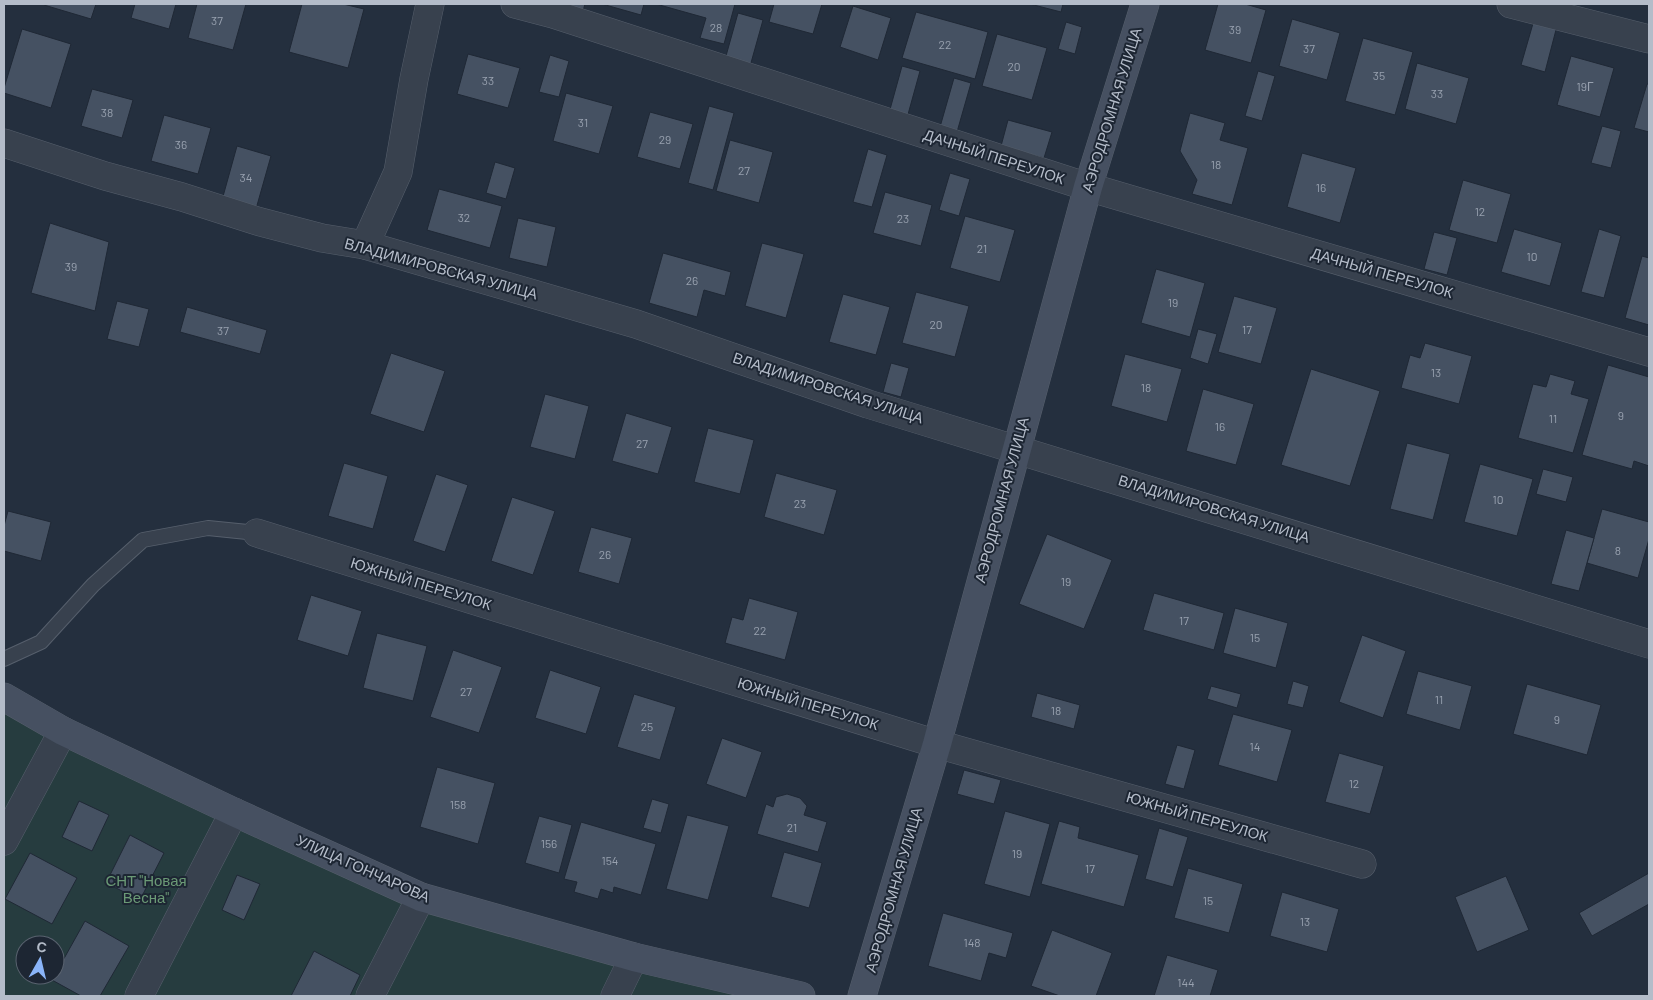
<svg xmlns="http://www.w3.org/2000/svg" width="1653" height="1000" viewBox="0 0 1653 1000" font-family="Barlow,sans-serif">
	<rect width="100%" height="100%" fill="#242f3e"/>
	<!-- green -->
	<path fill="#263c3f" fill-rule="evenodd" d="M 4,697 L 421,897 L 801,996 L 4,996 ZM 25,945 L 55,945 L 55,975 L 25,975 Z"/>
	<!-- building -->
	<g fill="#455162" stroke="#1f2835">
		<path d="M 45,4 L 96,4 L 91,19 L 44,5 Z"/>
		<path d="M 135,4 L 176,4 L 169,29 L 131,18 Z"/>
		<path d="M 197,4 L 246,4 L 233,50 L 188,38 Z"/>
		<path d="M 302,4 L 343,4 L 364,9 L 348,68 L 289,52 Z"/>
		<path d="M 569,4 L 585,4 L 581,18 L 566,14 Z"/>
		<path d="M 602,4 L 644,4 L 641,15 Z"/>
		<path d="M 656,4 L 735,4 L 724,44 L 700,38 L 706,18 Z"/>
		<path d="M 774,4 L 822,4 L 813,34 L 769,22 Z"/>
		<path d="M 1030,4 L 1063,4 L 1061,12 Z"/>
		<path d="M 1218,4 L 1245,4 L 1266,10 L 1251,63 L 1205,50 Z"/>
		<path d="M 853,6 L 891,18 L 878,60 L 840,47 Z"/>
		<path d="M 916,12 L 988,32 L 975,79 L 902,58 Z"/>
		<path d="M 738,13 L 763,20 L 749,70 L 724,63 Z"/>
		<path d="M 1292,19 L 1340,33 L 1327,80 L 1279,66 Z"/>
		<path d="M 1534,20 L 1557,26 L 1545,72 L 1521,65 Z"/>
		<path d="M 1066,22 L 1082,27 L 1075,54 L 1058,49 Z"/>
		<path d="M 22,29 L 71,44 L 51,108 L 4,93 L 4,88 Z"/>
		<path d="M 997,34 L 1047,48 L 1032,100 L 982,86 Z"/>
		<path d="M 1363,38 L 1413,52 L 1395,115 L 1345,101 Z"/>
		<path d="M 468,54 L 520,68 L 508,108 L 457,94 Z"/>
		<path d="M 550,55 L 569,61 L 559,97 L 539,92 Z"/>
		<path d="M 1571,56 L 1614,68 L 1600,117 L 1557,105 Z"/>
		<path d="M 1417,63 L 1469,78 L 1456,124 L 1405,109 Z"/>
		<path d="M 902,66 L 920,71 L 907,118 L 889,113 Z"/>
		<path d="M 1258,71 L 1275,76 L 1262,121 L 1245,116 Z"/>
		<path d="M 954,78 L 971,83 L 957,132 L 940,127 Z"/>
		<path d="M 1647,84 L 1649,84 L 1649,132 L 1634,128 Z"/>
		<path d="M 92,89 L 133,100 L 122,138 L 81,126 Z"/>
		<path d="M 566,93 L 613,106 L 599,154 L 553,141 Z"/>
		<path d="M 709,106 L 734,113 L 713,190 L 688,183 Z"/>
		<path d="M 650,112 L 693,124 L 680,169 L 637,157 Z"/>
		<path d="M 1190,113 L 1225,123 L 1220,140 L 1248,148 L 1232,205 L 1192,194 L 1197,180 L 1180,151 Z"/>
		<path d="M 164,115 L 211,128 L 198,174 L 151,161 Z"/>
		<path d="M 1008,120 L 1052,132 L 1044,158 L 1001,146 Z"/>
		<path d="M 1602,126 L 1621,131 L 1611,168 L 1591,163 Z"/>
		<path d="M 730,140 L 773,152 L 759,203 L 716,191 Z"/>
		<path d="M 237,146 L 271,156 L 256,209 L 222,200 Z"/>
		<path d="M 868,149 L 887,155 L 872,207 L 853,202 Z"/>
		<path d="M 1302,153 L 1356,168 L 1340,223 L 1287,207 Z"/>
		<path d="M 495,162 L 515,168 L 506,199 L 486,193 Z"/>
		<path d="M 950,173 L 970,179 L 959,216 L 939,210 Z"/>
		<path d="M 1463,180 L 1511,194 L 1497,243 L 1449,230 Z"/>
		<path d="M 439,189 L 502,206 L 490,248 L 427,230 Z"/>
		<path d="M 885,192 L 932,205 L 921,246 L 873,233 Z"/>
		<path d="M 965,216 L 1015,230 L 1000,282 L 950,268 Z"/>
		<path d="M 518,218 L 556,227 L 547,267 L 509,258 Z"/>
		<path d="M 50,223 L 109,242 L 95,311 L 31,293 Z"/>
		<path d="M 1514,229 L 1562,243 L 1550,286 L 1501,272 Z"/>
		<path d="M 1599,229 L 1621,236 L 1604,298 L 1581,292 Z"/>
		<path d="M 1434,232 L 1457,238 L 1447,275 L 1424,269 Z"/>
		<path d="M 762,243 L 804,254 L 786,318 L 745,306 Z"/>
		<path d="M 663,253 L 731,272 L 725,296 L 704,290 L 697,317 L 649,303 Z"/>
		<path d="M 1642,256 L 1649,258 L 1649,325 L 1625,318 Z"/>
		<path d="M 1156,269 L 1205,283 L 1190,337 L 1141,323 Z"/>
		<path d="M 916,292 L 969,306 L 955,357 L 902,343 Z"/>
		<path d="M 843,294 L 890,307 L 876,355 L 829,342 Z"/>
		<path d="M 1234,296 L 1277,308 L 1261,364 L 1218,352 Z"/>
		<path d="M 117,301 L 149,309 L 139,347 L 107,339 Z"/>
		<path d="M 187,307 L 267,330 L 260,354 L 180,332 Z"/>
		<path d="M 1198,329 L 1217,334 L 1208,364 L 1190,358 Z"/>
		<path d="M 1425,343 L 1472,356 L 1459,404 L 1401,388 L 1410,355 L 1420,358 Z"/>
		<path d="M 391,353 L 445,371 L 424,432 L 370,414 Z"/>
		<path d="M 1125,354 L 1182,369 L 1167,422 L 1111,406 Z"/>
		<path d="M 891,363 L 909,368 L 901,397 L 883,392 Z"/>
		<path d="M 1608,365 L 1649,377 L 1649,466 L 1634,461 L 1632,469 L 1582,455 Z"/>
		<path d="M 1311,369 L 1380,391 L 1350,486 L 1281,465 Z"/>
		<path d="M 1550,374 L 1575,381 L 1571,394 L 1589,399 L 1573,453 L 1518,438 L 1533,384 L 1546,387 Z"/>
		<path d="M 1203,389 L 1254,404 L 1236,465 L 1186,451 Z"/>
		<path d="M 545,394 L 589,406 L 575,459 L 530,447 Z"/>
		<path d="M 626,413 L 672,427 L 658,474 L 612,461 Z"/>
		<path d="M 708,428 L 754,440 L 740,494 L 694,482 Z"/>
		<path d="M 1407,443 L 1450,454 L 1433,520 L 1390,509 Z"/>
		<path d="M 344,463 L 388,476 L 373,529 L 328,516 Z"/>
		<path d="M 1480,464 L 1533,479 L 1517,536 L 1464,522 Z"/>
		<path d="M 1543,469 L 1573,477 L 1566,502 L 1536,494 Z"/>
		<path d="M 776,473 L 837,490 L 824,535 L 764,517 Z"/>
		<path d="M 436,474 L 468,485 L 445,552 L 413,541 Z"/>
		<path d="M 512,497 L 555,511 L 533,575 L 491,561 Z"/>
		<path d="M 1602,509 L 1649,522 L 1649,539 L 1638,578 L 1587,563 Z"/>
		<path d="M 8,511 L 51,522 L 41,561 L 4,551 L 4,526 Z"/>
		<path d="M 591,527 L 632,538 L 619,584 L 578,572 Z"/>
		<path d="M 1566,530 L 1594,538 L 1579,591 L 1551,584 Z"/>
		<path d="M 1047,534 L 1112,560 L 1084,629 L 1019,604 Z"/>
		<path d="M 1154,593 L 1224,613 L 1214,650 L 1143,630 Z"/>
		<path d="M 311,595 L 362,611 L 348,656 L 297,640 Z"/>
		<path d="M 749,598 L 798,612 L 785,660 L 725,643 L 732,617 L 743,620 Z"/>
		<path d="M 1235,608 L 1288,623 L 1276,668 L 1223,653 Z"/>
		<path d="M 377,633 L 427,646 L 413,701 L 363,688 Z"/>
		<path d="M 1362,635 L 1406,651 L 1383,718 L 1339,702 Z"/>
		<path d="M 453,650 L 502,667 L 479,733 L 430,717 Z"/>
		<path d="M 550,670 L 601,687 L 586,734 L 535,718 Z"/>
		<path d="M 1418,671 L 1472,686 L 1460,730 L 1406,714 Z"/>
		<path d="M 1293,681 L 1309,686 L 1303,708 L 1287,704 Z"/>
		<path d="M 1527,684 L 1601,705 L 1587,755 L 1513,734 Z"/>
		<path d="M 1211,686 L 1241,694 L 1237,708 L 1207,699 Z"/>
		<path d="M 1037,693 L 1080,705 L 1074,729 L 1031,717 Z"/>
		<path d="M 634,694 L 676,707 L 660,760 L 617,747 Z"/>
		<path d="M 1233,714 L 1292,730 L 1277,782 L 1218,765 Z"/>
		<path d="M 722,738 L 762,752 L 746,798 L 706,784 Z"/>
		<path d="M 1177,745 L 1195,750 L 1184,789 L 1165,784 Z"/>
		<path d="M 1339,753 L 1384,766 L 1370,814 L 1325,802 Z"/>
		<path d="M 437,767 L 495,783 L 478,844 L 420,827 Z"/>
		<path d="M 964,770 L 1001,780 L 994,804 L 957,794 Z"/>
		<path d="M 787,794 L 800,798 L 807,806 L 804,815 L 827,822 L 818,852 L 757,834 L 766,804 L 773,807 L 776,797 Z"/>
		<path d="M 652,799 L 669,804 L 661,833 L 643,828 Z"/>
		<path d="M 79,801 L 109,815 L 92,851 L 62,837 Z"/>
		<path d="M 1005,811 L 1050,824 L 1030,897 L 984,884 Z"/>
		<path d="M 687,815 L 729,826 L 708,900 L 666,889 Z"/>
		<path d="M 539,816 L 572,825 L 559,873 L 525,863 Z"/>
		<path d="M 1059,821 L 1080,827 L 1078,838 L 1139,855 L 1124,907 L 1041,884 Z"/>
		<path d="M 581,822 L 656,844 L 641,895 L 614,887 L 613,893 L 601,889 L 598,899 L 574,892 L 577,882 L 564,879 Z"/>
		<path d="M 1159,828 L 1188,837 L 1173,887 L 1145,879 Z"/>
		<path d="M 130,835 L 164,853 L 140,900 L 106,883 Z"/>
		<path d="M 784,852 L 822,863 L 809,908 L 771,897 Z"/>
		<path d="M 30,853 L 77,878 L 52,924 L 5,899 Z"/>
		<path d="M 1188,868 L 1243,884 L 1229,933 L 1174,918 Z"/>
		<path d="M 1649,873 L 1649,904 L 1592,936 L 1579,913 Z"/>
		<path d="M 237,875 L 260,884 L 244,920 L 222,910 Z"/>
		<path d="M 1506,876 L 1529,930 L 1477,952 L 1455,897 Z"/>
		<path d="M 1282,892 L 1339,909 L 1327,952 L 1270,936 Z"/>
		<path d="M 943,913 L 1013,933 L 1006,958 L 989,953 L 981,981 L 928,966 Z"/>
		<path d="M 85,921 L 129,946 L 100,996 L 81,996 L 52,980 Z"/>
		<path d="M 1052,930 L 1112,953 L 1096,996 L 1060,996 L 1031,986 Z"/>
		<path d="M 314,951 L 360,975 L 350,996 L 291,996 Z"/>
		<path d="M 1167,955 L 1218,970 L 1210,996 L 1154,996 Z"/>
	</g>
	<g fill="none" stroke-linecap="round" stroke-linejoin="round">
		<!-- lane casing -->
		<g stroke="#565f6c" stroke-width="16">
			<path id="lane" d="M 4,659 L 41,642 L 93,585 L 143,540 L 208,528 L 257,533"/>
		</g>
		<!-- street casing -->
		<g stroke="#565f6c" stroke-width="29">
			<g id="street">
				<path d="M 515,4 L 553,14 L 1088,187 L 1649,352"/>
				<path d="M 1511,4 L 1649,39"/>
				<path d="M 4,143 L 105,176 L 182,197 L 257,221 L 322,238 L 365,245 L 636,324 L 868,404 L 1649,644"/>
				<path d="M 365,245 L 398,172 L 414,79 L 430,4"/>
				<path d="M 257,533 L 937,744 L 1362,864"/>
				<path d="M 4,841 L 63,731"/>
				<path d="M 139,996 L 234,812"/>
				<path d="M 370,996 L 421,897"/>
				<path d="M 615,996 L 634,957"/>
			</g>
		</g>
		<!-- secondary casing -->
		<g stroke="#565f6c" stroke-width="29">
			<g id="secondary">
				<path d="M 4,697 L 63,731 L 234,812 L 421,897 L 634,957 L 801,996"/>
				<path d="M 862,996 L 937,744 L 1088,187 L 1145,4"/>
			</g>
		</g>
		<!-- lane -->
		<use href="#lane" stroke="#38414e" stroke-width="14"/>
		<!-- street -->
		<use href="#street" stroke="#38414e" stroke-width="28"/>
		<!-- secondary -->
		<use href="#secondary" stroke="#465061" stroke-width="28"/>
	</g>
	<g text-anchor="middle" stroke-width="4" stroke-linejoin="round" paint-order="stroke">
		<!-- number labels -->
		<g font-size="12" fill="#98a1af">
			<text x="217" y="25">37</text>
			<text x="716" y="32">28</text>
			<text x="1235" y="34">39</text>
			<text x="945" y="49">22</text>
			<text x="1309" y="53">37</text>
			<text x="1014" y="71">20</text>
			<text x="1379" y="80">35</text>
			<text x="488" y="85">33</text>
			<text x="1585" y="91">19Г</text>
			<text x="1437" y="98">33</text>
			<text x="107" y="117">38</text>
			<text x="583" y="127">31</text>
			<text x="665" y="144">29</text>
			<text x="181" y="149">36</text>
			<text x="1216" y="169">18</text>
			<text x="744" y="175">27</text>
			<text x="246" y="182">34</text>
			<text x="1321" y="192">16</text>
			<text x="1480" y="216">12</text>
			<text x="464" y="222">32</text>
			<text x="903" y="223">23</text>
			<text x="982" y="253">21</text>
			<text x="1532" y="261">10</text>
			<text x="71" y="271">39</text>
			<text x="692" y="285">26</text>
			<text x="1173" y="307">19</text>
			<text x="936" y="329">20</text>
			<text x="1247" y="334">17</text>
			<text x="223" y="335">37</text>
			<text x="1436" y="377">13</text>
			<text x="1146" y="392">18</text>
			<text x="1621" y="420">9</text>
			<text x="1553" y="423">11</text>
			<text x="1220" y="431">16</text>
			<text x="642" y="448">27</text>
			<text x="1498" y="504">10</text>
			<text x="800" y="508">23</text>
			<text x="1618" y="555">8</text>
			<text x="605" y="559">26</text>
			<text x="1066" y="586">19</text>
			<text x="1184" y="625">17</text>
			<text x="760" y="635">22</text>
			<text x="1255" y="642">15</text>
			<text x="466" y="696">27</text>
			<text x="1439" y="704">11</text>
			<text x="1056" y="715">18</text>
			<text x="1557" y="724">9</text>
			<text x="647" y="731">25</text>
			<text x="1255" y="751">14</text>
			<text x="1354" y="788">12</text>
			<text x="458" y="809">158</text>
			<text x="792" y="832">21</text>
			<text x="549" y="848">156</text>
			<text x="1017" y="858">19</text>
			<text x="610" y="865">154</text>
			<text x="1090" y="873">17</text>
			<text x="1208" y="905">15</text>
			<text x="1305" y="926">13</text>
			<text x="972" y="947">148</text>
			<text x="1186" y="987">144</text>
		</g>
		<!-- street labels -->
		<g font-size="15" fill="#b4bcc9" stroke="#1d2633">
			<text transform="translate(1112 110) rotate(-73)" y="5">АЭРОДРОМНАЯ УЛИЦА</text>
			<text transform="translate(994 157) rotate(18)" y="5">ДАЧНЫЙ ПЕРЕУЛОК</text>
			<text transform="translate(441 269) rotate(15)" y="5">ВЛАДИМИРОВСКАЯ УЛИЦА</text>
			<text transform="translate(1382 273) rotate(16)" y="5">ДАЧНЫЙ ПЕРЕУЛОК</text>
			<text transform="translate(828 388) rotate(18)" y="5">ВЛАДИМИРОВСКАЯ УЛИЦА</text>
			<text transform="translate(1002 500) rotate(-75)" y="5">АЭРОДРОМНАЯ УЛИЦА</text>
			<text transform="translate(1214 509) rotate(17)" y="5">ВЛАДИМИРОВСКАЯ УЛИЦА</text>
			<text transform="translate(421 584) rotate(17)" y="5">ЮЖНЫЙ ПЕРЕУЛОК</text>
			<text transform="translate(808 704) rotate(17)" y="5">ЮЖНЫЙ ПЕРЕУЛОК</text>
			<text transform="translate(1197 817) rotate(16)" y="5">ЮЖНЫЙ ПЕРЕУЛОК</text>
			<text transform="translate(363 869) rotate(24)" y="5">УЛИЦА ГОНЧАРОВА</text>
			<text transform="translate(894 890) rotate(-74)" y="5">АЭРОДРОМНАЯ УЛИЦА</text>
		</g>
		<!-- park labels -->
		<g font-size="15" fill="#6b9a76" stroke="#1d2633">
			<text x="146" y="886">СНТ "Новая<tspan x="146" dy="17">Весна"</tspan></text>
		</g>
	</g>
	<!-- border -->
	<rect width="1653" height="1000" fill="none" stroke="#b4bcc9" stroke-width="10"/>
	<!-- north arrow -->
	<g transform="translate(40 960) rotate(8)"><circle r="24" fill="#1d2633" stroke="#59626f"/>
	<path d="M0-4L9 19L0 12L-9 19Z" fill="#8ab4f8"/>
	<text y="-8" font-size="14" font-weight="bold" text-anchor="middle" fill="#b4bcc9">С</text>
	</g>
</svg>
